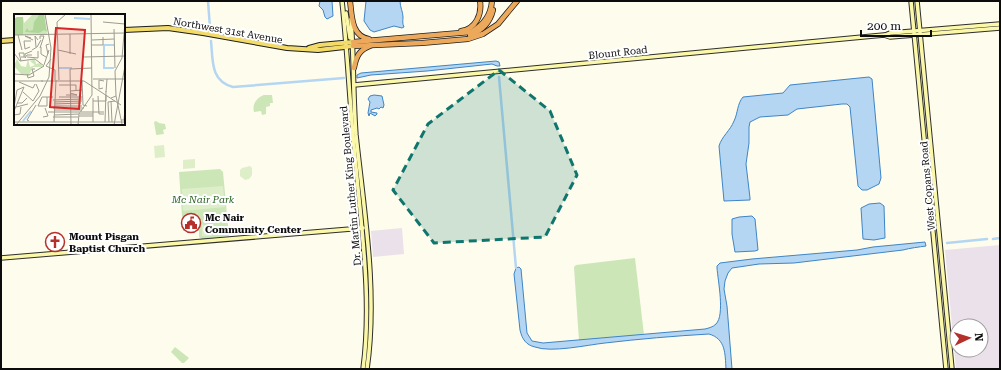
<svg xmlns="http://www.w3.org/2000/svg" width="1001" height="370" viewBox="0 0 1001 370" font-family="'Roboto Serif',serif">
	<rect width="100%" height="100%" fill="#fefcec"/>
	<!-- industrial -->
	<g fill="#eae1eb" fill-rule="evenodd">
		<path d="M 402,228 L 404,254 L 373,257 L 371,231 Z"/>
		<path d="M 1000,245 L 1000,369 L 956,369 L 945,250 ZM 957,326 L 981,326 L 981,350 L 957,350 Z"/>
	</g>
	<!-- green -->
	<g fill="#cce6b8">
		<path d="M 264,95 L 272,95 L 273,103 L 270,103 L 270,106 L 266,107 L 266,114 L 262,115 L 261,111 L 254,112 C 252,105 256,98 264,95 Z"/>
		<path d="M 156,121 L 159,123 L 165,124 L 166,129 L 163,130 L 164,134 L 156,135 L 156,134 L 154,122 Z"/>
		<path d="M 220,169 L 223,172 L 229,236 L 202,239 L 199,237 L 199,231 L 183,231 L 179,172 Z"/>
		<path d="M 635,258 L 644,335 L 579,341 L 574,267 L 576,265 Z"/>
		<path d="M 175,347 L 189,358 L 184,363 L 182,363 L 171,352 Z"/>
	</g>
	<!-- pitch -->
	<g fill="#deeec9">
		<path d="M 164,145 L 165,157 L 155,158 L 154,146 Z"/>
		<path d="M 195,159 L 195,168 L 183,169 L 183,160 Z"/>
		<path d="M 250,166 L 252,168 L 252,175 L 249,179 L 245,180 L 240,176 L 240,170 L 242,168 Z"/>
		<path d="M 223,186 L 225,207 L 183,211 L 182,189 Z"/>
		<path d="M 202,225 L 211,225 L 212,236 L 202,236 Z"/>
	</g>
	<!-- water -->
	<g fill="#b4d6f3" stroke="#3e85c6">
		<path d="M 320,1 L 332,1 L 333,16 L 327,19 L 325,17 L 323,10 L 319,6 Z"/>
		<path d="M 366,1 L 400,1 C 400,7 403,12 403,17 C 403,21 402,23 404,27 L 402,28 L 394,26 L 374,32 L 370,30 L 364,21 Z"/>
		<path d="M 496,61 L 499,62 L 500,66 L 497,66 L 492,64 L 427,71 L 371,75 L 357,78 L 357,75 L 361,73 Z"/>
		<path d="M 869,77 L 872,79 L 881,178 L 879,184 L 867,190 L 862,190 L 858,186 L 850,107 L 847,104 L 842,104 L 797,109 L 788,115 L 760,117 L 750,122 L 749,127 L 749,143 L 746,164 L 750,198 L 750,200 L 724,201 L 719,146 C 722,136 730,131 734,121 C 738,113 737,104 743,97 L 783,93 L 790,85 Z"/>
		<path d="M 374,95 L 382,96 L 384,105 L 383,108 L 381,107 L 379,109 L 377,108 L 371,110 L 371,112 L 377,113 L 377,114 L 375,116 L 370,113 L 369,116 L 368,113 L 370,102 L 368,99 L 370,96 Z"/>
		<path d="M 880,203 L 884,206 L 885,238 L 874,240 L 863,239 L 861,208 L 869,204 Z"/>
		<path d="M 752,216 L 755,219 L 758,250 L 755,251 L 735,252 L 732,234 L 732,219 L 739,217 Z"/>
		<path d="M 925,242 L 926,246 C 919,247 910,248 903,250 L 794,263 L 759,264 L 732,268 L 728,273 L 725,281 L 724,289 L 727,306 L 732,369 L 726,369 C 725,354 726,339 709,334 C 674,336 639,339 605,343 C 587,345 551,353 535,347 C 526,345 522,339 520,330 L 514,274 L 516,268 L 519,267 L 521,269 L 527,333 L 532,341 L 543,343 L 705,329 C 709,328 713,327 716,324 C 725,315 718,281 717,268 L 717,266 L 720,263 L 752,259 L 857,250 L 873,247 Z"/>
	</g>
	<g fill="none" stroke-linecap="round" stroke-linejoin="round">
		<!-- canal -->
		<g stroke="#b4d6f3" stroke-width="2.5">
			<path d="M 208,1 L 210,28"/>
			<path d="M 211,41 C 213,60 210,81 233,87 L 344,78"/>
			<path d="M 499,77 L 516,268"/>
			<path d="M 993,239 L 1000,238"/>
			<path d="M 947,243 L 987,239"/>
		</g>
		<!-- secondary casing -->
		<g stroke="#2e2e2e" stroke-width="5.5">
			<g id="secondary">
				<path d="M 342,1 C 348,56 350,112 356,167 C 362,234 372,302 363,369"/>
				<path d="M 911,1 L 946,369"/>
				<path d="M 917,1 L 952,369"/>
				<path d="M 346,13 L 350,38"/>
				<path d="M 351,19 C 354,58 353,96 356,135 C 364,211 378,292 367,369"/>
				<path d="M 885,35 L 890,33 L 1000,24"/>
				<path d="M 354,85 L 884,35 L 890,37 L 1000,28"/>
				<path d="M 1,258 L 363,228"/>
			</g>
		</g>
		<!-- primary casing -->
		<g stroke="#1d1d1d" stroke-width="6">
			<g id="primary">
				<path d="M 124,30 L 168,28 L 203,33 L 287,48 L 318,50 L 353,46"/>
				<path d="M 1,41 L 15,40"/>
				<path d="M 309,48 L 320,45 L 353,42"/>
			</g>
		</g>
		<!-- highway casing -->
		<g stroke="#1d1d1d" stroke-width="6">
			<g id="highway">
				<path d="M 350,1 C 352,16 351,36 369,39"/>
				<path d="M 461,31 C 476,29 482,14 480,1"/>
				<path d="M 470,35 C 482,31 490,22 493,10"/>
				<path d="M 353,42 L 471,32 C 484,25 491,15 492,1"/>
				<path d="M 353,46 L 422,43 L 468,39 L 483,34 L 498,24 L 517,1"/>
				<path d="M 354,68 C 356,57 359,50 370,46"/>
			</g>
		</g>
		<!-- secondary -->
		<use href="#secondary" stroke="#fbf8aa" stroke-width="3.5"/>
		<!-- primary -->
		<use href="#primary" stroke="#f2db69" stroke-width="4"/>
		<!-- highway -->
		<use href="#highway" stroke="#eda95b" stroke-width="4.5"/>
	</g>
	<!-- marked area -->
	<path fill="#0f766e" fill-opacity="0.2" stroke="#0f766e" stroke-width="3" stroke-dasharray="8 5" stroke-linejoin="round" d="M 499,70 L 550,111 L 577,175 L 545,237 L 434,243 L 393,190 L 428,124 Z"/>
	<!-- icons -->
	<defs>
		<g id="civic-ring" transform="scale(1)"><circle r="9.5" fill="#fff" stroke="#b5302b" stroke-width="1.5"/><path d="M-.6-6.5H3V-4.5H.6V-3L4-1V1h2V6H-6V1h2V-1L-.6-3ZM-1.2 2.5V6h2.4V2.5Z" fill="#b5302b"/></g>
		<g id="church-ring" transform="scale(1)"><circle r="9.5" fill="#fff" stroke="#b5302b" stroke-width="1.5"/><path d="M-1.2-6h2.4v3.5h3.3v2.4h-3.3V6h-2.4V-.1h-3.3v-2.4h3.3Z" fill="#b5302b"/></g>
	</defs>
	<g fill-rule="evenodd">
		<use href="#civic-ring" x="191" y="223"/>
		<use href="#church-ring" x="55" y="242"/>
	</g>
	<g text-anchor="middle" stroke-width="4" stroke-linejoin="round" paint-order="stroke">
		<!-- street labels -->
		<g font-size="10" fill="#0c0c0c" stroke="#fff">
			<text transform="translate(228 30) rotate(10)" y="4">Northwest 31st Avenue</text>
			<text transform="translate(618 52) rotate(-6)" y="4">Blount Road</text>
			<text transform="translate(350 186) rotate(-95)" y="4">Dr. Martin Luther King Boulevard</text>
			<text transform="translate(927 186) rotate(-95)" y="4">West Copans Road</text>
		</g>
		<!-- park labels -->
		<g font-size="10" font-style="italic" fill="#286020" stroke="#fff">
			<text x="203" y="203">Mc Nair Park</text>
		</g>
		<!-- poi labels -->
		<g font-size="10" font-weight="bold" fill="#0c0c0c" stroke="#fff" text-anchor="start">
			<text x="205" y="221">Mc Nair<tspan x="205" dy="12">Community Center</tspan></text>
			<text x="69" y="240">Mount Pisgan<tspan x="69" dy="12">Baptist Church</tspan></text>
		</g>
	</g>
	<!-- overview -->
	<g transform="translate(14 14)">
		<rect width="111" height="111" fill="#fefcec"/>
		<path d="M 19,0 L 30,0 L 33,20 L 0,21 L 0,5 L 9,3 L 10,9 ZM 3,45 L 7,52 L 12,53 L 14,45 L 16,53 L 21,51 L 16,47 L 21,45 L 22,50 L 26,49 L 29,53 L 19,53 L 15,61 L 7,60 L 0,52 Z" fill="#cce6b8"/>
		<path d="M 26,0 L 30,0 L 33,18 L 30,16 L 25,19 L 11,18 L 13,14 L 15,17 L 19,16 L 20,8 ZM 3,3 L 9,3 L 9,21 L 0,21 L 0,5 Z" fill="#afd698"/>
		<path fill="none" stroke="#b4d6f3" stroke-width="2" d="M 60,4 L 76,5M 90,42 L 90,31 L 100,31M 90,43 L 90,54 L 100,54M 45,54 L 58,54M 9,107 L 17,97"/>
		<path fill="none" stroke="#9d9c92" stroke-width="1" d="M 89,8 L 111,10M 100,15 L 101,54M 56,20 L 56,40M 0,21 L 111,19M 4,21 L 8,36M 17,24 L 11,22 L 19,26M 78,26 L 100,25M 77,31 L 89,31 L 89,23M 16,33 L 11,35 L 10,27 L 17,27M 22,33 L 21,22 L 24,26M 27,33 L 27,40 L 32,43M 26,34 L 30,22 L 26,22 L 26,25M 18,36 L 23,33 L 27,26M 44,36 L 62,40M 18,37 L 11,40 L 11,44 L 13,41 L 18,41M 0,39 L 6,47 L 21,45 L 30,52 L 15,61 L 0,60M 34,40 L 32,31 L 35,30M 13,43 L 24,44 L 24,37M 70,43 L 111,42M 37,45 L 32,52 L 41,56 L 41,66M 7,47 L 5,39 L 10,39 L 10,43 L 7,43M 30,51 L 35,36M 13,60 L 14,64 L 20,62 L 18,55 L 21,55M 79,65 L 111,65M 45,66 L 43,8 L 52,0M 68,66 L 69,91 L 73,92M 0,67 L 29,67M 27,67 L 70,67 L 107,91M 5,68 L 19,74 L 21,70M 45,71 L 62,71 L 62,76M 89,74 L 85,75 L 85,66 L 90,67M 56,77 L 68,76M 9,78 L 19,87 L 25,77 L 22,70M 92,78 L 93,65M 52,81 L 63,81 L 56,79M 84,82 L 85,100 L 90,100M 102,82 L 101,57 L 108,44 L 111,8M 33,83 L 33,92 L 24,92 L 28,83 L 39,83M 45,83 L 69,83M 79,84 L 79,108M 97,84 L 102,82 L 108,110M 39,86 L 68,85M 79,87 L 92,87 L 92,81M 97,87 L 98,108M 40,88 L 68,87M 3,89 L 8,89 L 13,84M 40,90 L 67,89M 40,92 L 68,92M 0,93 L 3,76 L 10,73 L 0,97M 2,93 L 14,90M 39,94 L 70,94M 40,96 L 68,96M 34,98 L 66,98M 67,98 L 90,98M 66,100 L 79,100M 0,101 L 6,100 L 7,93M 40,101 L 65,100M 65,102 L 79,102M 29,103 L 34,102 L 31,94M 39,103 L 64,103M 107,106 L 110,106 L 111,95M 15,107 L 13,106 L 22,91M 0,108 L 111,108M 40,108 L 42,66M 91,108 L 92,77M 95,108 L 94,88 L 101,87M 2,111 L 26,82 L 35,63 L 37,34 L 31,0M 57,111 L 56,55 L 78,54M 64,111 L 65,100 L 78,81 L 77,0M 100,111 L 111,52"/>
		<path fill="#d62828" fill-opacity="0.15" stroke="#d62828" stroke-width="2" d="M 42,14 L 71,16 L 65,95 L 36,93 Z"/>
		<rect width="111" height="111" fill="none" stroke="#0c0c0c" stroke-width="2"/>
	</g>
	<!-- border -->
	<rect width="1001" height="370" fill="none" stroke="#0c0c0c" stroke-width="4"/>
	<!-- north arrow -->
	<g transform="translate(969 338) rotate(86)"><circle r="19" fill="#ffffff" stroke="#9e9e9e"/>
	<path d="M0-3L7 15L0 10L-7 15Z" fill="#b5302b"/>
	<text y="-6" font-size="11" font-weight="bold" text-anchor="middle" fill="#0c0c0c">N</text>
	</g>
	<!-- scale -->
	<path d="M861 30v6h70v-6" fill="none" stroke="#0c0c0c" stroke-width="2"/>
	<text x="867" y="30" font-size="12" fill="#0c0c0c" stroke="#ffffff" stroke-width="3" paint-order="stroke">200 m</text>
</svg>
